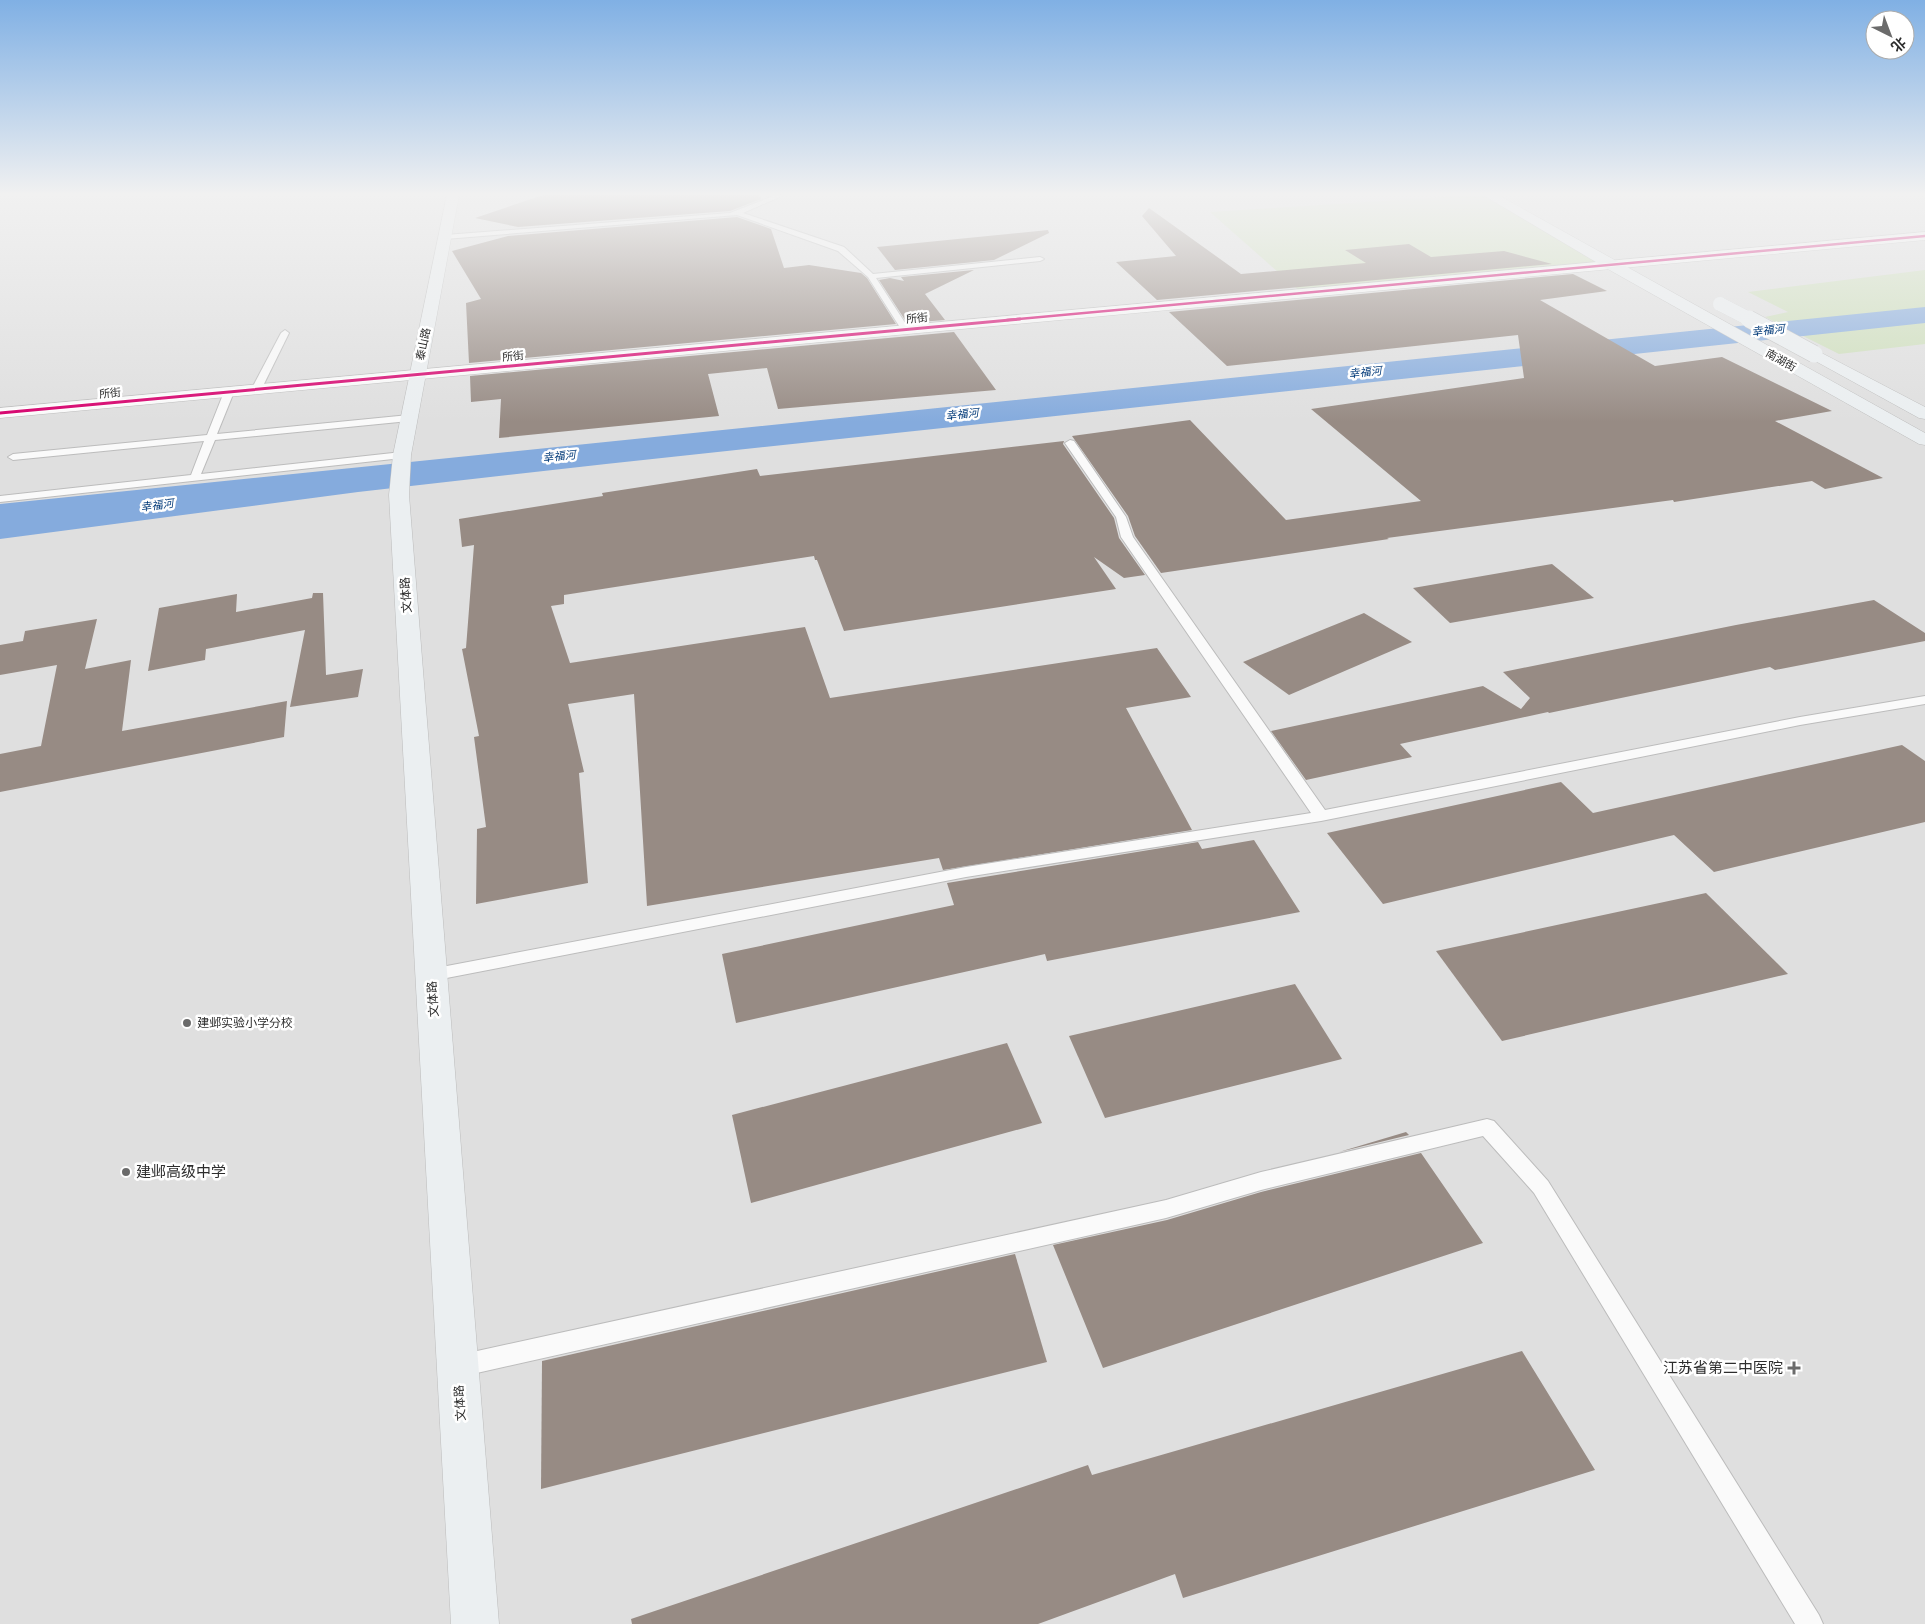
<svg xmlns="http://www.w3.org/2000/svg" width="1925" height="1624" viewBox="0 0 1925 1624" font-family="'Roboto Serif','Noto Sans SC',serif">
	<rect width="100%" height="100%" fill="#dfdfdf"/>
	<!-- green -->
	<g fill="#cddeba">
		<path d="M 1475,195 L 1489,195 L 1611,265 L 1303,294 L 1210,212 Z"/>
		<path d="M 1925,270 L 1925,344 L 1839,354 L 1765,317 L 1788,312 L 1748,292 Z"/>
	</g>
	<!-- water -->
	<path fill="#85abdd" d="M 1925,307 L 1925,323 L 606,464 L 358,492 L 0,539 L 0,504 Z"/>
	<!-- building -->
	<g fill="#978b84">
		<path d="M 543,195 L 759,195 L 761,199 L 730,211 L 518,227 L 475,218 Z"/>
		<path d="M 1149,208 L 1241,274 L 1366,263 L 1345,250 L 1409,244 L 1431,257 L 1504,251 L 1552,264 L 1157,300 L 1116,262 L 1176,256 L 1142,216 Z"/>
		<path d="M 737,217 L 771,229 L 784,268 L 809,265 L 861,273 L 867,278 L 896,324 L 469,363 L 466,303 L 481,299 L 452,251 L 508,236 Z"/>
		<path d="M 1048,230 L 1049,233 L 994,260 L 895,270 L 877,247 Z"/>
		<path d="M 974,270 L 925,294 L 945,320 L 907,323 L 879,280 L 890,278 L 904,281 L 901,277 Z"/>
		<path d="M 1573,274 L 1607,291 L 1540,300 L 1655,366 L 1722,357 L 1832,411 L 1775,421 L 1883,478 L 1825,489 L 1812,481 L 1674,502 L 1673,500 L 1387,538 L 1389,539 L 1161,573 L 1135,536 L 1128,516 L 1072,436 L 1190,420 L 1286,520 L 1421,501 L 1311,409 L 1524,378 L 1518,335 L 1227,366 L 1169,312 Z"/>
		<path d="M 954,332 L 996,390 L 778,409 L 767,368 L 708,374 L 719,416 L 499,438 L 501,399 L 471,402 L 470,376 Z"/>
		<path d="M 1064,441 L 1063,444 L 1114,518 L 1119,538 L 1145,575 L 1124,578 L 1094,557 L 1116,589 L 844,631 L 817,560 L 815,560 L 814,556 L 564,595 L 564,604 L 551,606 L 570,663 L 805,627 L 830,698 L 1157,648 L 1191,697 L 1126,708 L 1192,830 L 943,870 L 939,858 L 647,906 L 634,694 L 568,704 L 584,772 L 579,773 L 588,883 L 476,904 L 477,829 L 486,827 L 474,737 L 479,736 L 462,649 L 466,648 L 474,545 L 462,547 L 459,519 L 603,496 L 602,493 L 757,469 L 760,476 Z"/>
		<path d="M 1552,564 L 1594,598 L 1450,623 L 1413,588 Z"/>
		<path d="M 313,593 L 323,593 L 326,675 L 363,669 L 358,697 L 290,707 L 305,630 L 206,649 L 205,660 L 148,671 L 159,608 L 237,594 L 236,612 L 312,598 Z"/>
		<path d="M 1874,600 L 1925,633 L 1925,641 L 1775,670 L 1770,667 L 1549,713 L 1548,712 L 1400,744 L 1412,757 L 1306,780 L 1271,731 L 1483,686 L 1521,709 L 1530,698 L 1503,672 L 1736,625 Z"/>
		<path d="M 1364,613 L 1412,642 L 1289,695 L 1243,662 Z"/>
		<path d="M 97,619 L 85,669 L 131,660 L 122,731 L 287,701 L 284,737 L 0,792 L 0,754 L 41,746 L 57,665 L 0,675 L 0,645 L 23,641 L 25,631 Z"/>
		<path d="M 1902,745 L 1925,761 L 1925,822 L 1714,872 L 1674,835 L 1383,904 L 1327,833 L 1561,782 L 1593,813 Z"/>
		<path d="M 1254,840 L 1300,912 L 1047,961 L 1045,954 L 736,1023 L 722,954 L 954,905 L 947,883 L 1198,842 L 1202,849 Z"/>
		<path d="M 1706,893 L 1788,974 L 1502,1041 L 1436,951 Z"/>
		<path d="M 1295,984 L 1342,1059 L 1105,1118 L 1069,1036 Z"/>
		<path d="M 1007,1043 L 1042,1123 L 751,1203 L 732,1115 Z"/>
		<path d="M 1406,1132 L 1409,1135 L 1339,1152 Z"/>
		<path d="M 1421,1153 L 1483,1243 L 1103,1368 L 1053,1245 L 1167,1220 L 1261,1192 Z"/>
		<path d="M 1015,1254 L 1047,1362 L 541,1489 L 542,1361 Z"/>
		<path d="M 1522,1351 L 1595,1470 L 1183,1598 L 1175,1574 L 1038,1624 L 632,1624 L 631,1619 L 1088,1465 L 1092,1475 Z"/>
	</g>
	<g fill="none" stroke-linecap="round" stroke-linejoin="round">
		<!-- service casing -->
		<g stroke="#bcbcbc" stroke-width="2">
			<g id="service">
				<path d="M 776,195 L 784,195 L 743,213 L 844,247 L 873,274 L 1040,257 L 1044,259 L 1040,261 L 876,278 L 909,329 L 905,332 L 901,329 L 868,277 L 838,251 L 737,215 L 445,239 L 441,237 L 445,235 L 730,213 Z"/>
				<path d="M 285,330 L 289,333 L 261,390 L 256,393 L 253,392 L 251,390 L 281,333 Z"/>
				<path d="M 229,389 L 234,392 L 217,434 L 409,415 L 414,418 L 409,421 L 215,440 L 201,474 L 402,452 L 407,455 L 402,458 L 0,502 L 0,496 L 191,475 L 204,441 L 13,460 L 8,457 L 13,454 L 207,435 L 224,392 Z"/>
				<path d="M 1070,440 L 1074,441 L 1126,517 L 1133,537 L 1325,810 L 1800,717 L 1925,696 L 1925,704 L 1800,725 L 1321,821 L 966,877 L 431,981 L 425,980 L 422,975 L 425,970 L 431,969 L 966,867 L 1311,813 L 1121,537 L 1116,517 L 1065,443 Z"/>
				<path d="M 1487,1119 L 1494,1121 L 1548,1181 L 1819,1615 L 1823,1624 L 1795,1624 L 1534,1193 L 1483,1136 L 1261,1190 L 1166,1218 L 459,1377 L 451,1374 L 448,1366 L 451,1358 L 459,1355 L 1166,1200 L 1261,1172 Z"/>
			</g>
		</g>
		<!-- tertiary casing -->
		<g stroke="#bcbcbc" stroke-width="1">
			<path id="tertiary" d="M 1925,232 L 1925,240 L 0,418 L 0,408 Z"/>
		</g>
		<!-- secondary casing -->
		<g stroke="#bcbcbc" stroke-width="1">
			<g id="secondary">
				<path d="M 447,195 L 459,195 L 411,455 L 409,495 L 499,1624 L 451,1624 L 389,495 L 393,455 Z"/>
				<path d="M 1483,195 L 1498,195 L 1925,433 L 1925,445 L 1919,444 L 1606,268 Z"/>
				<path d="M 1814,349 L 1925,407 L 1925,419 L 1919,418 L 1808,357 L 1806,354 L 1808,351 Z"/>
			</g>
		</g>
		<!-- service -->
		<use href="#service" fill="#fafafa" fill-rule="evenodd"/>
		<!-- tertiary -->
		<use href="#tertiary" fill="#fafafa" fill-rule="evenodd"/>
		<!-- secondary -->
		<use href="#secondary" fill="#ebeff1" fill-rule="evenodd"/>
		<!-- secondary-bridge-far1 casing -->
		<g stroke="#bcbcbc" stroke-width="14" stroke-linecap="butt">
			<path id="secondary-bridge-far1" d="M 1720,304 L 1751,320"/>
		</g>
		<!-- secondary-bridge casing -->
		<g stroke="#bcbcbc" stroke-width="18" stroke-linecap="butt">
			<path id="secondary-bridge" d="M 1749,319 L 1814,354"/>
		</g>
		<!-- secondary-bridge-far1 -->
		<use href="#secondary-bridge-far1" stroke="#ebeff1" stroke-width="14"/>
		<!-- secondary-bridge -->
		<use href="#secondary-bridge" stroke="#ebeff1" stroke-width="17"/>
		<!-- cycleway-far1 casing -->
		<g stroke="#fff" stroke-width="4">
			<path id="cycleway-far1" d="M 1007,320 L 1925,236"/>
		</g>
		<!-- cycleway casing -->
		<g stroke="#fff" stroke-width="5">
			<path id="cycleway" d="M 0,413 L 1020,319"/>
		</g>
		<!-- cycleway-far1 -->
		<use href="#cycleway-far1" stroke="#d6006c" stroke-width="2.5"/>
		<!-- cycleway -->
		<use href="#cycleway" stroke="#d6006c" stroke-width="3"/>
	</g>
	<!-- sky -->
	<linearGradient id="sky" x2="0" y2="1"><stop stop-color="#80b0e4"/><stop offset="0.46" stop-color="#f1f1f1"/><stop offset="1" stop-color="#f1f1f1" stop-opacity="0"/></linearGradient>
	<rect width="1925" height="422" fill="url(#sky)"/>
	<!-- markers -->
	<g fill="#6b6b6b" stroke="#fff" stroke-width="2">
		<circle cx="187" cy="1023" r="5"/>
		<circle cx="126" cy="1172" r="5"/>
		<path d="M1791.5 1360.5h5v5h5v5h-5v5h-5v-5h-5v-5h5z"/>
	</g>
	<g text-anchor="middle" stroke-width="5" stroke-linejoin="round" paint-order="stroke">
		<!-- far-street labels -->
		<g font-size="11" fill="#2d2d2d" stroke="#fff">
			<text transform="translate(917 318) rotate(-5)" y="4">所街</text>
			<text transform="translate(423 344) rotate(-78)" y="4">泰山路</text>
			<text transform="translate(513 356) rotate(-5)" y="4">所街</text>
			<text transform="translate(1781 360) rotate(29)" y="4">南湖街</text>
			<text transform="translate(110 393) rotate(-5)" y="4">所街</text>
		</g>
		<!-- far-water labels -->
		<g font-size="11" font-style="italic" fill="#003978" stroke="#fff">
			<text transform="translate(1768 330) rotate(-6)" y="4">幸福河</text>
			<text transform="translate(1365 372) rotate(-6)" y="4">幸福河</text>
			<text transform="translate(962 414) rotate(-6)" y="4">幸福河</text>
			<text transform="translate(559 456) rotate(-6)" y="4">幸福河</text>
			<text transform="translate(157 505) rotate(-7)" y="4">幸福河</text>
		</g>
		<!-- street labels -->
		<g font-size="12" fill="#2d2d2d" stroke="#fff">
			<text transform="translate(406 595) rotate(-94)" y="4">文体路</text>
			<text transform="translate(433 999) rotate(-94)" y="4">文体路</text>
			<text transform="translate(460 1403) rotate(-94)" y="4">文体路</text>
		</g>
		<!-- poi labels -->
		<g font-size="12" fill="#2d2d2d" stroke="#fff" text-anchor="start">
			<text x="197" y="1027">建邺实验小学分校</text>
		</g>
		<!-- near-poi labels -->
		<g font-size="15" fill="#2d2d2d" stroke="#fff" text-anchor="start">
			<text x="136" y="1177">建邺高级中学</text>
			<text x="1783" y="1373" text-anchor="end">江苏省第二中医院</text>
		</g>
	</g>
	<!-- north arrow -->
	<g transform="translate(1890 35) rotate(138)"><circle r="24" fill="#ffffff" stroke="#ababab"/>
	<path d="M0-4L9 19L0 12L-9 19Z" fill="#6b6b6b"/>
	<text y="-8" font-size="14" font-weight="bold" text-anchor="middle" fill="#2d2d2d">北</text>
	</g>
</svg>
